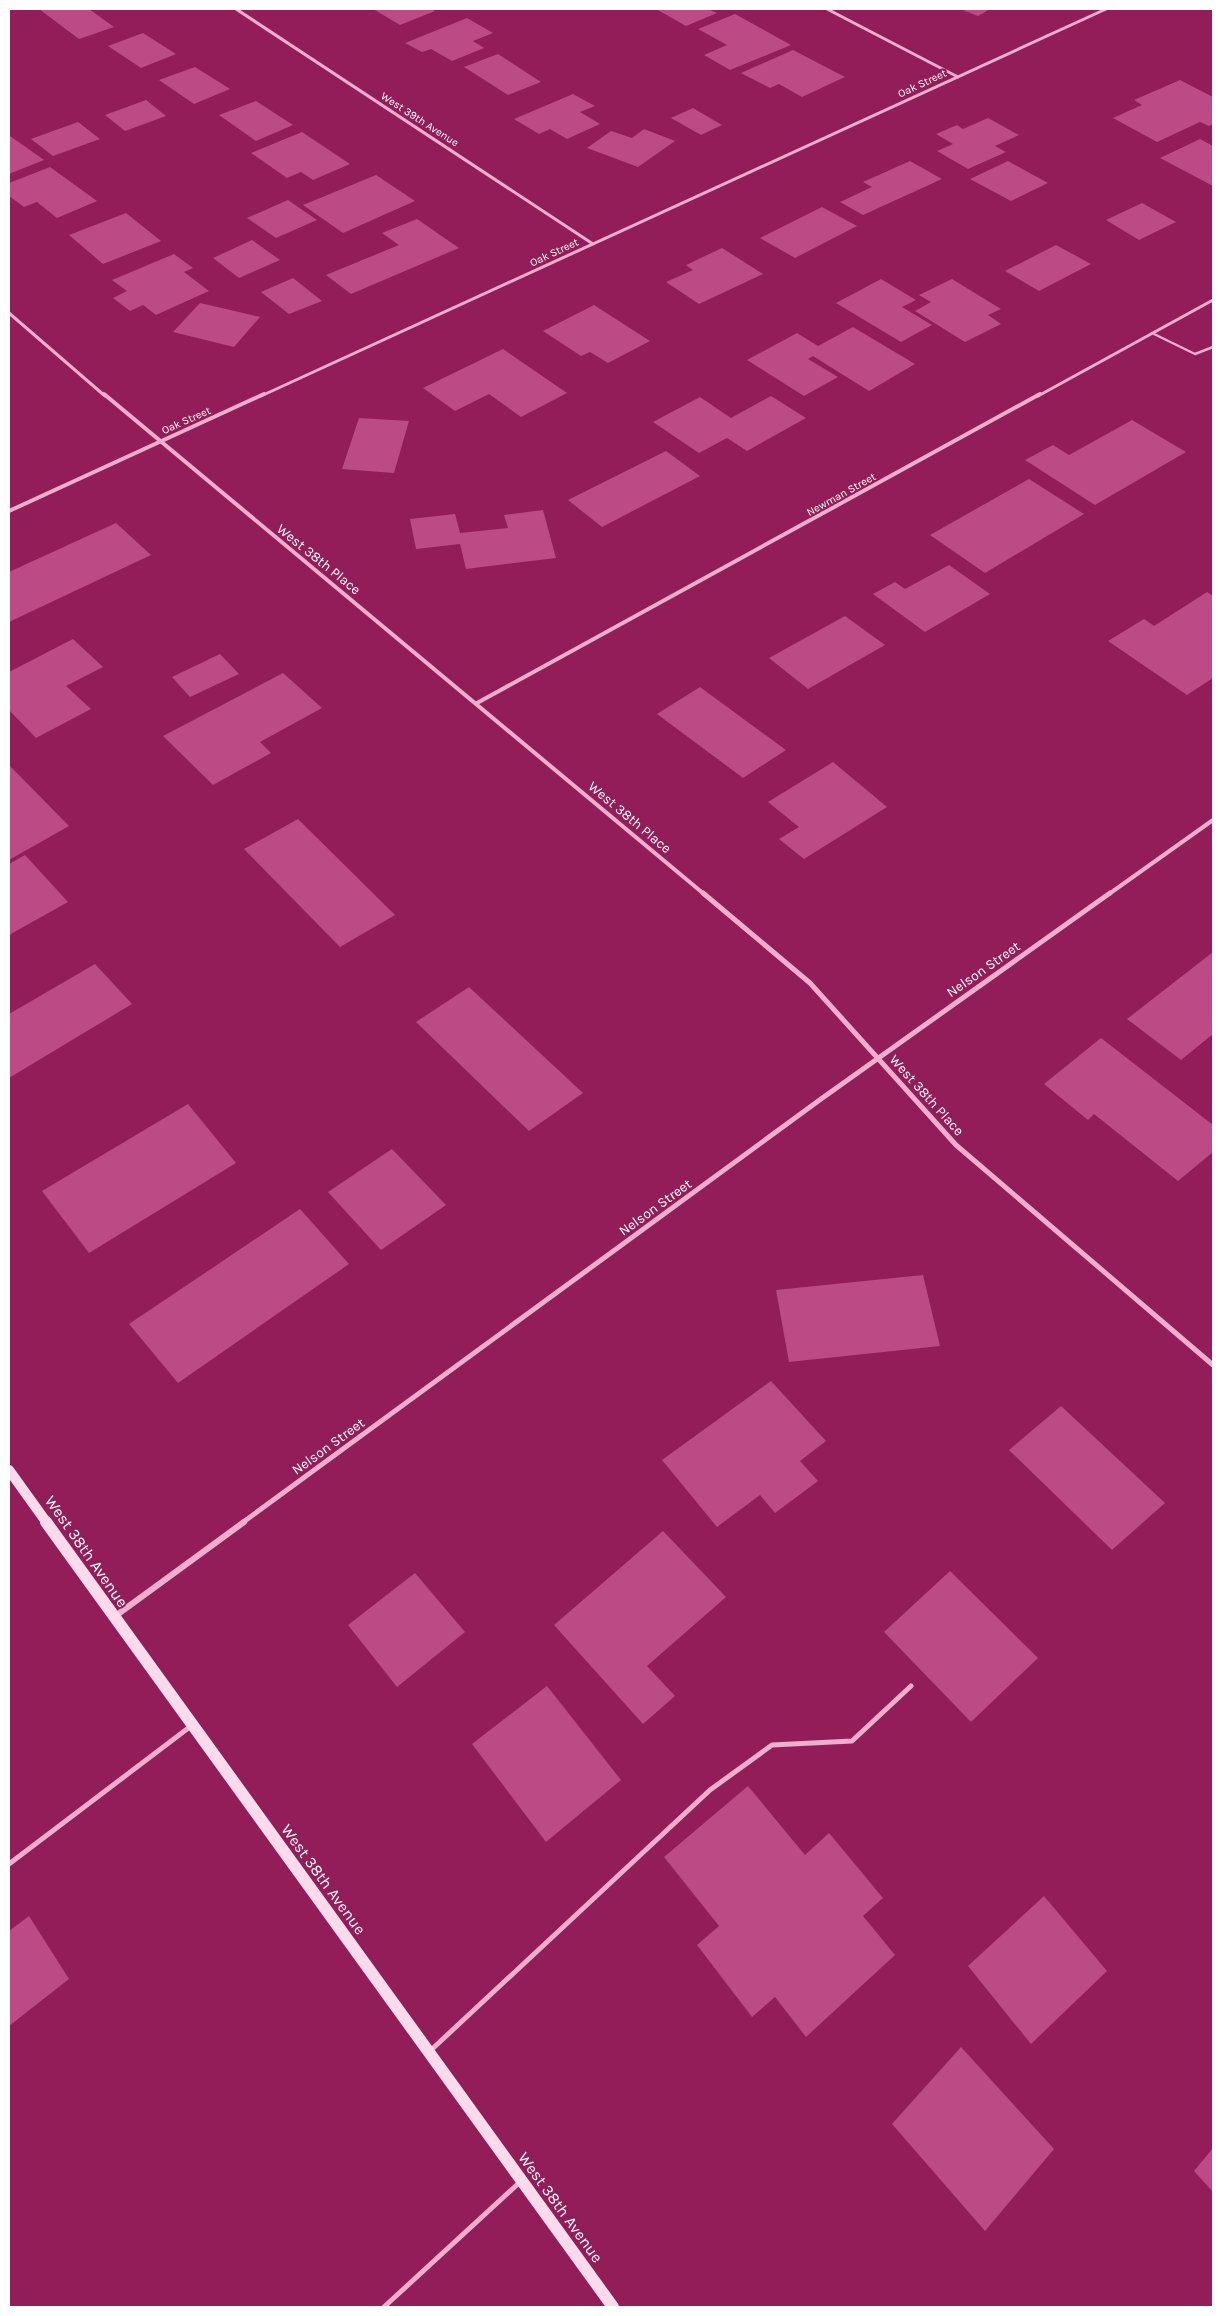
<svg xmlns="http://www.w3.org/2000/svg" width="1222" height="2316" viewBox="0 0 1222 2316" font-family="Karla,sans-serif">
	<rect width="100%" height="100%" fill="#921d59"/>
	<!-- building -->
	<g fill="#bb4a85">
		<path d="M 39,9 L 89,9 L 114,27 L 79,39 Z"/>
		<path d="M 373,9 L 431,9 L 435,11 L 400,25 Z"/>
		<path d="M 656,9 L 708,9 L 717,13 L 686,26 Z"/>
		<path d="M 960,9 L 990,9 L 978,16 Z"/>
		<path d="M 735,14 L 791,45 L 730,70 L 704,55 L 727,45 L 698,29 Z"/>
		<path d="M 467,18 L 493,33 L 473,41 L 484,48 L 452,61 L 431,49 L 422,52 L 405,43 Z"/>
		<path d="M 143,33 L 176,54 L 141,68 L 108,46 Z"/>
		<path d="M 793,50 L 845,77 L 802,97 L 779,84 L 770,88 L 741,73 Z"/>
		<path d="M 498,54 L 541,82 L 508,95 L 464,67 Z"/>
		<path d="M 195,67 L 230,89 L 194,104 L 159,80 Z"/>
		<path d="M 1180,80 L 1213,97 L 1213,124 L 1209,126 L 1200,122 L 1157,142 L 1113,118 L 1142,105 L 1134,100 Z"/>
		<path d="M 573,94 L 595,106 L 580,112 L 600,124 L 567,139 L 550,129 L 539,134 L 514,119 Z"/>
		<path d="M 146,100 L 166,116 L 125,131 L 105,115 Z"/>
		<path d="M 256,101 L 293,125 L 256,141 L 219,115 Z"/>
		<path d="M 693,108 L 722,125 L 701,135 L 671,118 Z"/>
		<path d="M 988,118 L 1019,135 L 995,146 L 1006,152 L 968,169 L 937,151 L 953,144 L 936,134 L 957,125 L 963,129 Z"/>
		<path d="M 78,122 L 100,139 L 53,156 L 31,139 Z"/>
		<path d="M 644,129 L 675,141 L 638,167 L 587,148 L 611,131 L 632,138 Z"/>
		<path d="M 302,132 L 350,164 L 313,180 L 301,172 L 287,178 L 251,153 Z"/>
		<path d="M 9,136 L 10,136 L 44,160 L 9,174 Z"/>
		<path d="M 1200,139 L 1213,146 L 1213,186 L 1160,158 Z"/>
		<path d="M 910,161 L 942,179 L 863,215 L 840,202 L 872,187 L 863,182 Z"/>
		<path d="M 1008,161 L 1048,183 L 1011,201 L 970,179 Z"/>
		<path d="M 50,167 L 97,201 L 57,218 L 37,202 L 24,207 L 9,196 L 9,183 Z"/>
		<path d="M 376,175 L 415,201 L 343,233 L 303,205 Z"/>
		<path d="M 288,200 L 317,220 L 276,238 L 247,218 Z"/>
		<path d="M 1142,203 L 1176,222 L 1139,240 L 1106,220 Z"/>
		<path d="M 822,207 L 857,226 L 795,258 L 760,238 Z"/>
		<path d="M 126,213 L 161,241 L 103,264 L 69,235 Z"/>
		<path d="M 417,219 L 459,248 L 351,294 L 326,275 L 399,245 L 382,233 Z"/>
		<path d="M 252,240 L 280,260 L 239,278 L 213,258 Z"/>
		<path d="M 1056,245 L 1091,264 L 1039,291 L 1005,271 Z"/>
		<path d="M 722,248 L 763,274 L 699,304 L 666,282 L 693,270 L 686,265 Z"/>
		<path d="M 174,254 L 193,268 L 184,272 L 209,291 L 156,315 L 143,305 L 130,311 L 113,298 L 127,291 L 112,280 Z"/>
		<path d="M 293,278 L 322,301 L 289,314 L 261,292 Z"/>
		<path d="M 881,279 L 916,300 L 902,307 L 932,325 L 901,342 L 836,303 Z"/>
		<path d="M 952,279 L 1001,309 L 988,315 L 1001,324 L 965,342 L 915,311 L 931,302 L 919,295 Z"/>
		<path d="M 200,303 L 260,317 L 234,347 L 173,332 Z"/>
		<path d="M 594,305 L 650,341 L 608,363 L 590,352 L 581,356 L 543,331 Z"/>
		<path d="M 853,327 L 915,364 L 869,391 L 813,356 L 808,359 L 838,377 L 804,396 L 747,360 L 797,333 L 818,346 Z"/>
		<path d="M 503,349 L 567,393 L 521,417 L 489,394 L 455,411 L 423,388 Z"/>
		<path d="M 771,396 L 806,418 L 747,451 L 727,438 L 699,453 L 653,422 L 700,397 L 731,418 Z"/>
		<path d="M 359,418 L 409,421 L 394,473 L 342,469 Z"/>
		<path d="M 1132,420 L 1186,452 L 1095,505 L 1025,460 L 1053,445 L 1069,455 Z"/>
		<path d="M 666,451 L 700,476 L 602,527 L 568,500 Z"/>
		<path d="M 1029,479 L 1084,514 L 985,573 L 930,535 Z"/>
		<path d="M 543,510 L 556,558 L 466,569 L 460,544 L 416,549 L 410,519 L 455,514 L 460,533 L 508,528 L 504,515 Z"/>
		<path d="M 116,523 L 151,555 L 9,622 L 9,572 Z"/>
		<path d="M 949,565 L 990,594 L 925,632 L 873,594 L 895,582 L 905,589 Z"/>
		<path d="M 1207,592 L 1213,596 L 1213,678 L 1187,695 L 1108,641 L 1144,619 L 1154,626 Z"/>
		<path d="M 845,616 L 885,645 L 808,689 L 769,658 Z"/>
		<path d="M 73,639 L 103,667 L 66,686 L 91,709 L 36,738 L 9,710 L 9,672 Z"/>
		<path d="M 220,654 L 239,674 L 190,697 L 172,677 Z"/>
		<path d="M 283,673 L 322,708 L 260,742 L 271,753 L 213,785 L 163,736 Z"/>
		<path d="M 700,687 L 786,750 L 743,778 L 657,714 Z"/>
		<path d="M 833,762 L 887,807 L 804,859 L 779,839 L 799,827 L 768,802 Z"/>
		<path d="M 9,765 L 69,826 L 9,860 Z"/>
		<path d="M 298,819 L 395,915 L 340,947 L 244,849 Z"/>
		<path d="M 25,855 L 68,902 L 9,935 L 9,864 Z"/>
		<path d="M 1213,952 L 1213,1034 L 1181,1060 L 1127,1019 Z"/>
		<path d="M 95,964 L 132,1004 L 9,1078 L 9,1014 Z"/>
		<path d="M 469,987 L 583,1093 L 529,1131 L 416,1022 Z"/>
		<path d="M 1101,1038 L 1213,1125 L 1213,1152 L 1178,1181 L 1094,1114 L 1088,1120 L 1044,1084 Z"/>
		<path d="M 188,1104 L 236,1163 L 89,1253 L 42,1191 Z"/>
		<path d="M 392,1149 L 446,1205 L 381,1250 L 328,1192 Z"/>
		<path d="M 300,1209 L 349,1264 L 178,1383 L 129,1324 Z"/>
		<path d="M 923,1275 L 940,1346 L 789,1362 L 776,1290 Z"/>
		<path d="M 771,1381 L 826,1441 L 800,1461 L 818,1481 L 775,1513 L 760,1495 L 717,1527 L 662,1460 Z"/>
		<path d="M 1061,1406 L 1165,1503 L 1112,1550 L 1009,1450 Z"/>
		<path d="M 663,1531 L 726,1597 L 647,1666 L 675,1696 L 643,1724 L 554,1625 Z"/>
		<path d="M 950,1571 L 1038,1658 L 971,1722 L 884,1632 Z"/>
		<path d="M 415,1573 L 465,1632 L 397,1687 L 348,1625 Z"/>
		<path d="M 547,1686 L 621,1780 L 546,1842 L 472,1744 Z"/>
		<path d="M 748,1786 L 805,1855 L 829,1833 L 883,1898 L 863,1916 L 895,1955 L 806,2037 L 775,1997 L 752,2017 L 697,1945 L 719,1926 L 664,1857 Z"/>
		<path d="M 1044,1896 L 1107,1971 L 1031,2044 L 968,1966 Z"/>
		<path d="M 29,1916 L 69,1979 L 9,2026 L 9,1931 Z"/>
		<path d="M 961,2047 L 1054,2149 L 985,2231 L 892,2124 Z"/>
		<path d="M 1213,2148 L 1213,2192 L 1194,2171 Z"/>
	</g>
	<g fill="none" stroke-linecap="round" stroke-linejoin="round">
		<!-- lane-far1 -->
		<path stroke="#eeaed0" stroke-width="2.5" d="M 1152,333 L 1195,354 L 1213,347"/>
		<!-- lane -->
		<g stroke="#eeaed0" stroke-width="5">
			<path d="M 9,1864 L 191,1726"/>
			<path d="M 430,2051 L 710,1790 L 772,1745 L 852,1741 L 911,1686"/>
			<path d="M 384,2307 L 520,2182"/>
		</g>
		<!-- street-far3 -->
		<g stroke="#eeaed0" stroke-width="3">
			<path d="M 236,9 L 593,244"/>
			<path d="M 827,9 L 958,77"/>
			<path d="M 9,313 L 105,396"/>
			<path d="M 261,396 L 1106,9"/>
			<path d="M 1038,396 L 1213,300"/>
		</g>
		<!-- street-far2 -->
		<g stroke="#eeaed0" stroke-width="4">
			<path d="M 104,394 L 704,894"/>
			<path d="M 9,511 L 264,394"/>
			<path d="M 477,703 L 1040,394"/>
			<path d="M 1109,894 L 1213,820"/>
		</g>
		<!-- street-far1 -->
		<g stroke="#eeaed0" stroke-width="5">
			<path d="M 703,893 L 810,983 L 956,1145 L 1213,1365"/>
			<path d="M 242,1523 L 821,1099 L 1110,893"/>
		</g>
		<!-- street -->
		<path stroke="#eeaed0" stroke-width="6" d="M 114,1617 L 244,1522"/>
		<!-- secondary-far1 -->
		<path stroke="#fadbeb" stroke-width="10" d="M 9,1470 L 47,1523"/>
		<!-- secondary -->
		<path stroke="#fadbeb" stroke-width="12" d="M 46,1522 L 613,2307"/>
	</g>
	<g text-anchor="middle" stroke-width="4" stroke-linejoin="round" paint-order="stroke">
		<!-- far-street labels -->
		<g font-size="11" fill="#fff" stroke="#921d59">
			<text transform="translate(922 83) rotate(-25)" y="4">Oak Street</text>
			<text transform="translate(420 119) rotate(33)" y="4">West 39th Avenue</text>
			<text transform="translate(554 252) rotate(-25)" y="4">Oak Street</text>
			<text transform="translate(186 420) rotate(-24)" y="4">Oak Street</text>
			<text transform="translate(841 494) rotate(-29)" y="4">Newman Street</text>
		</g>
		<!-- street labels -->
		<g font-size="14" fill="#fff" stroke="#921d59">
			<text transform="translate(319 559) rotate(39)" y="5">West 38th Place</text>
			<text transform="translate(630 817) rotate(40)" y="5">West 38th Place</text>
			<text transform="translate(983 969) rotate(-35)" y="5">Nelson Street</text>
			<text transform="translate(927 1095) rotate(48)" y="5">West 38th Place</text>
			<text transform="translate(655 1207) rotate(-36)" y="5">Nelson Street</text>
			<text transform="translate(328 1446) rotate(-36)" y="5">Nelson Street</text>
		</g>
		<!-- near-street labels -->
		<g font-size="16" fill="#fff" stroke="#921d59">
			<text transform="translate(87 1551) rotate(55)" y="6">West 38th Avenue</text>
			<text transform="translate(324 1879) rotate(54)" y="6">West 38th Avenue</text>
			<text transform="translate(561 2207) rotate(54)" y="6">West 38th Avenue</text>
		</g>
	</g>
	<!-- border -->
	<rect width="1222" height="2316" fill="none" stroke="#ffffff" stroke-width="20"/>
</svg>
